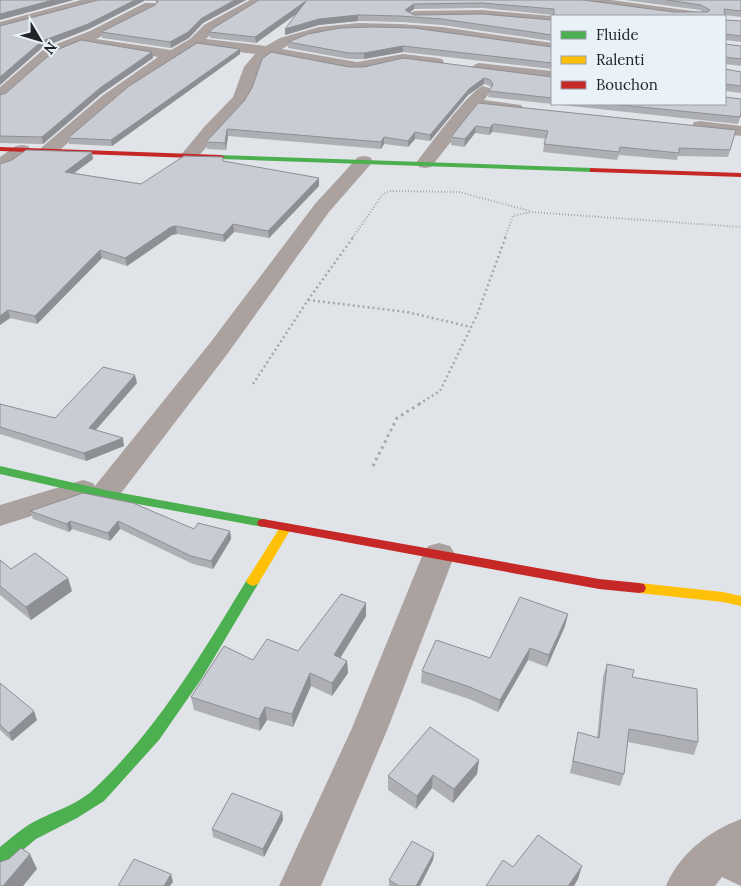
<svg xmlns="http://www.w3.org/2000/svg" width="741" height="886" viewBox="0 0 741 886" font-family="Lora,serif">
	<rect width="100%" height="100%" fill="#e0e4e8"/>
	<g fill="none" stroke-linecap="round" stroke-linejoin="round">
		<!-- path-far2 -->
		<g stroke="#aaa6a7" stroke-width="2" stroke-dasharray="1 2" stroke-linecap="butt">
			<path d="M 353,237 L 383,194 L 390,191 L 459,192 L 530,211"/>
			<path d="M 505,237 L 513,216 L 531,212 L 741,227"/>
		</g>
		<!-- path-far1 -->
		<g stroke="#aaa6a7" stroke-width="2.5" stroke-dasharray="2 3" stroke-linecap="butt">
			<path d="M 308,300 L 407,312 L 471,327"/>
			<path d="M 253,384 L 308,300 L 354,236"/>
			<path d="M 419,404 L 440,391 L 477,315 L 506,236"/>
		</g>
		<!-- path -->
		<path stroke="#aaa6a7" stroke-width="3" stroke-dasharray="2.5 4" stroke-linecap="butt" d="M 373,466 L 397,418 L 421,403"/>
		<!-- street -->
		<g fill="#aba19e" fill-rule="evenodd">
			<path d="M 81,0 L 102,0 L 101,3 L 0,30 L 0,22 Z"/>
			<path d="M 250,0 L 265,0 L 214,31 L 206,39 L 266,46 L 280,38 L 319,27 L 358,23 L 400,24 L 442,27 L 552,43 L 552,51 C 484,42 341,11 282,49 L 357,62 L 403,54 L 437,58 L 442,59 L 444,62 L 442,65 L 437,66 L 403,62 L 357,72 L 271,56 L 261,64 L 251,94 L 243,106 L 195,160 L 189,161 L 183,160 L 180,156 L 205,126 L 233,97 L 244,67 L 255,54 L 197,47 L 129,90 L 54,155 L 48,156 L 42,155 L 39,151 L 42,147 L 102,96 L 158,57 L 82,44 L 54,55 L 6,98 L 0,100 L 0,87 L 44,49 L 90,31 L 145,3 L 155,3 L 157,6 L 155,9 L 96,39 L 171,50 L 190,39 L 204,25 Z"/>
			<path d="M 577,0 L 611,0 L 700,12 L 707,16 L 673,16 L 583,4 Z"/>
			<path d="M 482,10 L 552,16 L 552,24 L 482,18 L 414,19 L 407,15 L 414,11 Z"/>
			<path d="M 479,63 L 552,71 L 552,81 L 474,71 L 471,68 L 474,65 Z"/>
			<path d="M 483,86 L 489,88 L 491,91 L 484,100 L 521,105 L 523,108 L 521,111 L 515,113 L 477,109 L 431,167 L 425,168 L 419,167 L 416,163 L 419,159 C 430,145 471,89 483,86 Z"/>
			<path d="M 700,121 L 741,126 L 741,136 L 694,130 L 692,126 L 694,122 Z"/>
			<path d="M 22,145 L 28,146 L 31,150 C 25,159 11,169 0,171 L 0,157 L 16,146 Z"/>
			<path d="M 364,156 L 370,157 L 373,161 L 370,165 L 329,212 L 228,353 L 115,501 L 105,504 L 95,501 L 92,497 L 0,526 L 0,505 L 83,480 L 93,483 L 95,486 L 210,343 L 315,204 L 358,157 Z"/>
			<path d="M 439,543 L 450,546 L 455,554 L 388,728 L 321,886 L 279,886 L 352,728 L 423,554 L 428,546 Z"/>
			<path d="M 741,819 L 741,886 L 722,877 L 715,886 L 666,886 C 679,854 709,831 741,819 Z"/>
		</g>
		<!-- fast -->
		<g fill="#4caf50" fill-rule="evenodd">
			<path d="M 218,155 L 593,168 L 597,170 L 593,172 L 221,159 L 218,159 Z"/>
			<path d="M 0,466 L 105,490 L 263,519 L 267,520 L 269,523 L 267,526 L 263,527 L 105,498 L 0,474 Z"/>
			<path d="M 253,576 L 258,578 L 260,581 L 258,584 L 202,678 L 159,740 L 104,801 L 77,818 L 36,839 L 6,864 L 0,866 L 0,847 C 8,841 15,834 24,828 C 45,813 74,808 94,789 C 158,729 203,652 248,578 Z"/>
		</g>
		<!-- slow -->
		<g fill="#ffc107" fill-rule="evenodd">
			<path d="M 286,523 L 290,524 L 292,527 L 258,584 L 253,586 L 248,584 L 246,581 L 248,578 L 282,524 Z"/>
			<path d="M 639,583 L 723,592 L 741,596 L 741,606 L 723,602 L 639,593 L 634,592 L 632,588 L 634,584 Z"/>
		</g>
		<!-- jam -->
		<g fill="#c62828" fill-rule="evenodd">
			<path d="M 0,147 L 221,155 L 225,157 L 221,159 L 0,151 Z"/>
			<path d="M 590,168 L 741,173 L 741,177 L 593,172 L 590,172 Z"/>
			<path d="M 263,519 L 599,579 L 639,583 L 644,584 L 646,588 L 644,592 L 639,593 L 599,589 L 259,526 L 257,523 L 259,520 Z"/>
		</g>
	</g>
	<!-- wall -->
	<g fill="#aeafb5">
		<path d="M 98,0 L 246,0 L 203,23 L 189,38 L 171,48 L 102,38 L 101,32 L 155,5 L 156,3 L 155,1 L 144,1 L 89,29 L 43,47 L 0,85 L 0,26 Z"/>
		<path d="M 259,0 L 583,0 L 674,12 L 703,12 L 700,10 L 625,0 L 741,0 L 741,17 L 724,15 L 725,16 L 553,16 L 553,15 L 482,8 L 414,9 L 410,12 L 414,15 L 552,20 L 552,41 L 442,25 L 400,22 L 358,21 L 319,25 L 285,35 L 296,14 L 256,43 L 210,38 L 209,32 Z"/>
		<path d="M 725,20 L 741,21 L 741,42 L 725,40 L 725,44 L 741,46 L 741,66 L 725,64 L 725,69 L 741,72 L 741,93 L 725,91 L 725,97 L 741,115 L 738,124 L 488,97 L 489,91 L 491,88 L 490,86 L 484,84 L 468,95 L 430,141 L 415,139 L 408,147 L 384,144 L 381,149 L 228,136 L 226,150 L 207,149 L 206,142 L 244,101 L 349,67 L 552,77 L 552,104 L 725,104 Z"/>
		<path d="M 288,42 L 552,47 L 552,69 L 403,52 L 364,59 L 349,59 L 288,48 Z"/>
		<path d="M 152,52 L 153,58 L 101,94 L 43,144 L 0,143 L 0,95 Z"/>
		<path d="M 240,54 L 112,146 L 69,144 L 68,138 Z"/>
		<path d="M 478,103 L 736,130 L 728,157 L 678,156 L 677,160 L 619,155 L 617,160 L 543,152 L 544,144 L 546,139 L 492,132 L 489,135 L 475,133 L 464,147 L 451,145 L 451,137 Z"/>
		<path d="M 93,159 L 74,173 L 141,184 L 224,162 L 319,178 L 319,186 L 269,238 L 234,232 L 224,242 L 177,234 L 172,235 L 127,266 L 102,258 L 37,324 L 10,318 L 0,325 L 0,164 Z"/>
		<path d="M 137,383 L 96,430 L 124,446 L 86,461 L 0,434 L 0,404 L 55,418 Z"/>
		<path d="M 30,511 L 194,529 L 230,531 L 231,539 L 213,569 L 193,564 L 120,529 L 110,541 L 72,529 L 69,532 L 33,519 Z"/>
		<path d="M 0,560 L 11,569 L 72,591 L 31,620 L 0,595 Z"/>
		<path d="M 366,603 L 366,616 L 340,658 L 347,661 L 348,673 L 332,696 L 311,686 L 293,727 L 267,720 L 260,731 L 194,710 L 191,697 L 253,660 L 298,651 Z"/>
		<path d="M 568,614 L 565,626 L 547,667 L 528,660 L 498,712 L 469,699 L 421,683 L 422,671 L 490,658 Z"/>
		<path d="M 607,664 L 632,677 L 698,742 L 694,755 L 628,742 L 624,774 L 620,786 L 570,773 L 578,732 L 597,738 L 603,677 Z"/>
		<path d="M 0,683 L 37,720 L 12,741 L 0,730 Z"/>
		<path d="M 479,760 L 477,774 L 453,803 L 432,788 L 416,809 L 388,790 L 388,776 Z"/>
		<path d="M 282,812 L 283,820 L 264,857 L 213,837 L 212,829 Z"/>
		<path d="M 434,853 L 433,860 L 420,886 L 389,886 L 389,880 Z"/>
	</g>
	<!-- shaded-wall -->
	<g fill="#8d8f94">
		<path d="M 53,0 L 74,0 L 0,20 L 0,14 Z"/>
		<path d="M 135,0 L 144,0 L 144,1 L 89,29 L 43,47 L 0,85 L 0,77 L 42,41 Z"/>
		<path d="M 235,0 L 246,0 L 203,23 L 189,38 L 171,48 L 170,42 L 202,18 Z"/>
		<path d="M 306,1 L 306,7 L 256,43 L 255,37 Z"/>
		<path d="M 414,4 L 414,9 L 405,16 L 405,10 Z"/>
		<path d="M 358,15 L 358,21 L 319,25 L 285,35 L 285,29 L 319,19 Z"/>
		<path d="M 403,46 L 403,52 L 364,59 L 364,53 Z"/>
		<path d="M 240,49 L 240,54 L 112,146 L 111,140 Z"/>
		<path d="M 152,52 L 153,58 L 101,94 L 43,144 L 42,137 L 100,88 Z"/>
		<path d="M 484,78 L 484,84 L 468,95 L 430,141 L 430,135 L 469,89 Z"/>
		<path d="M 493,124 L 492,132 L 489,135 L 490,128 Z"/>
		<path d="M 476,126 L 475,133 L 464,147 L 465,139 Z"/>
		<path d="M 227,129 L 228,136 L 226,150 L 225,143 Z"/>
		<path d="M 415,132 L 415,139 L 408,147 L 408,141 Z"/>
		<path d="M 384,137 L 384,144 L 381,149 L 381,142 Z"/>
		<path d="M 92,152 L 93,159 L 66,179 L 65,172 Z"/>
		<path d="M 319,178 L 319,186 L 269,238 L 268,231 Z"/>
		<path d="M 233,224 L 234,232 L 224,242 L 223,235 Z"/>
		<path d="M 176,226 L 177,234 L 172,235 L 127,266 L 125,258 L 171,227 Z"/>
		<path d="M 100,250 L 102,258 L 37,324 L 35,316 Z"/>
		<path d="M 8,310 L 10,318 L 0,325 L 0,316 Z"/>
		<path d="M 135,375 L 137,383 L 91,435 L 89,428 Z"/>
		<path d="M 123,438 L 124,446 L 86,461 L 84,453 Z"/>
		<path d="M 70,521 L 72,529 L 69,532 L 67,524 Z"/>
		<path d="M 118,521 L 120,529 L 110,541 L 108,533 Z"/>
		<path d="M 230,531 L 231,539 L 213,569 L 211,561 Z"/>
		<path d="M 68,578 L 72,591 L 31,620 L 26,607 Z"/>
		<path d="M 366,603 L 366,616 L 334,668 L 334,655 Z"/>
		<path d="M 568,614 L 565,626 L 547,667 L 549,655 Z"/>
		<path d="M 530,648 L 528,660 L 498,712 L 500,700 Z"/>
		<path d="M 347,661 L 348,673 L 332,696 L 332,683 Z"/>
		<path d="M 310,673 L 311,686 L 293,727 L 292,714 Z"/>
		<path d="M 265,707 L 267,720 L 260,731 L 259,719 Z"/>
		<path d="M 34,711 L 37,720 L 12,741 L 9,733 Z"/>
		<path d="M 479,760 L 477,774 L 453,803 L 454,789 Z"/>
		<path d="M 433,775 L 432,788 L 416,809 L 417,796 Z"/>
		<path d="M 282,812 L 283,820 L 264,857 L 263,849 Z"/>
		<path d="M 434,853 L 433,860 L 420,886 L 416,886 Z"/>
		<path d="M 30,854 L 37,869 L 23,886 L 3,886 Z"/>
		<path d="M 582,866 L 578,879 L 574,886 L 568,886 Z"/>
		<path d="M 171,874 L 173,882 L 170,886 L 164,886 Z"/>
	</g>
	<!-- building -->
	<g fill="#caccd3" stroke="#8d8f94">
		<path d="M 0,0 L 53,0 L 0,14 Z"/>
		<path d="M 98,0 L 135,0 L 88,24 L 42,41 L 0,77 L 0,26 Z"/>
		<path d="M 157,0 L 235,0 L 202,18 L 188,32 L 170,42 L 101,32 L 155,5 L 158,2 Z"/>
		<path d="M 259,0 L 583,0 L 674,12 L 708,12 L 710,10 L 701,5 L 667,0 L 741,0 L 741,11 L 724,9 L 725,16 L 554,16 L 554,9 L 482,3 L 414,4 L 405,10 L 414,15 L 482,14 L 552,20 L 552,35 L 442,19 L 400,16 L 358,15 L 319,19 L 285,29 L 306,1 L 255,37 L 209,32 L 215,27 Z"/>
		<path d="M 725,18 L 725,20 L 741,21 L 741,36 L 725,34 L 725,44 L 741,46 L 741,59 L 725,57 L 725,69 L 741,72 L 741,86 L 725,84 L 725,97 L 741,99 L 741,113 L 740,117 L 611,104 L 725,104 Z"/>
		<path d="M 375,27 L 414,28 L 552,47 L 552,63 L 403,46 L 364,53 L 349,53 L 288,42 L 308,34 L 340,28 Z"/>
		<path d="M 81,40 L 152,52 L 100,88 L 42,137 L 0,136 L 0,95 L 6,93 L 54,51 Z"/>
		<path d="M 197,43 L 240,49 L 111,140 L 68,138 L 129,86 Z"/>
		<path d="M 271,52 L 349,67 L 364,67 L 403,58 L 552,77 L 552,98 L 489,91 L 493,84 L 490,80 L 484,78 L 469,89 L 430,135 L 415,132 L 408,141 L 384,137 L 381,142 L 227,129 L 225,143 L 206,142 L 244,101 L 252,88 L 262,59 Z"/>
		<path d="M 478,103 L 736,130 L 730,150 L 679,148 L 679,153 L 620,147 L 619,152 L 544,144 L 548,131 L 493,124 L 490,128 L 476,126 L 465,139 L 451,137 Z"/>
		<path d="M 26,150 L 92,152 L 65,172 L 141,184 L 184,156 L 223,157 L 223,161 L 319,178 L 268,231 L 233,224 L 223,235 L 176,226 L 171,227 L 125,258 L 100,250 L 35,316 L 8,310 L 0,316 L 0,164 L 12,160 Z"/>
		<path d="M 103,367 L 135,375 L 89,428 L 123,438 L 84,453 L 0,427 L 0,404 L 55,418 Z"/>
		<path d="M 83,493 L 133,503 L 194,529 L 198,523 L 230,531 L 211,561 L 191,556 L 118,521 L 108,533 L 70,521 L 67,524 L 30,511 Z"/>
		<path d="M 35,553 L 68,578 L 26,607 L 0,586 L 0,560 L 11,569 Z"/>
		<path d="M 341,594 L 366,603 L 334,655 L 347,661 L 332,683 L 310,673 L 292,714 L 265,707 L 259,719 L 191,697 L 224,646 L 253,660 L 267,639 L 298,651 Z"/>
		<path d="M 520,597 L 568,614 L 549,655 L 530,648 L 500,700 L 470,687 L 422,671 L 436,640 L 490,658 Z"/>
		<path d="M 607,664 L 634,670 L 632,677 L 697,689 L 698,742 L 629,729 L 624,774 L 573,761 L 578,732 L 599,738 Z"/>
		<path d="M 0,683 L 34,711 L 9,733 L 0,725 Z"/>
		<path d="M 430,727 L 479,760 L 454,789 L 433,775 L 417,796 L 388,776 Z"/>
		<path d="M 232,793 L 282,812 L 263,849 L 212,829 Z"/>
		<path d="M 538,835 L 582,866 L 568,886 L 486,886 L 503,860 L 513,867 Z"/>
		<path d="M 412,841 L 434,853 L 416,886 L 399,886 L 389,880 Z"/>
		<path d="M 21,848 L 30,854 L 3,886 L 0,886 L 0,862 L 9,859 Z"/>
		<path d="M 134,859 L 171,874 L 164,886 L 118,886 Z"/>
	</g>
	<!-- legend -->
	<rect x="551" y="15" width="175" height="90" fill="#e9f1f9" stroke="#999fa5"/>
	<rect x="561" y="31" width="25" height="8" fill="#4caf50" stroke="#999fa5"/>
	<text x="596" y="40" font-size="15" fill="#222528">Fluide</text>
	<rect x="561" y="56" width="25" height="8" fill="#ffc107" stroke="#999fa5"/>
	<text x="596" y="65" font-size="15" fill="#222528">Ralenti</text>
	<rect x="561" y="81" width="25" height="8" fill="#c62828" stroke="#999fa5"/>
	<text x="596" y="90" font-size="15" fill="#222528">Bouchon</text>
	<!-- north arrow -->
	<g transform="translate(40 40) rotate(128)" stroke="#e9f1f9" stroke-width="4" paint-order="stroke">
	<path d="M0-4L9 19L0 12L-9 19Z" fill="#222528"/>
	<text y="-8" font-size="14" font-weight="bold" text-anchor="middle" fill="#222528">N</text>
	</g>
</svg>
